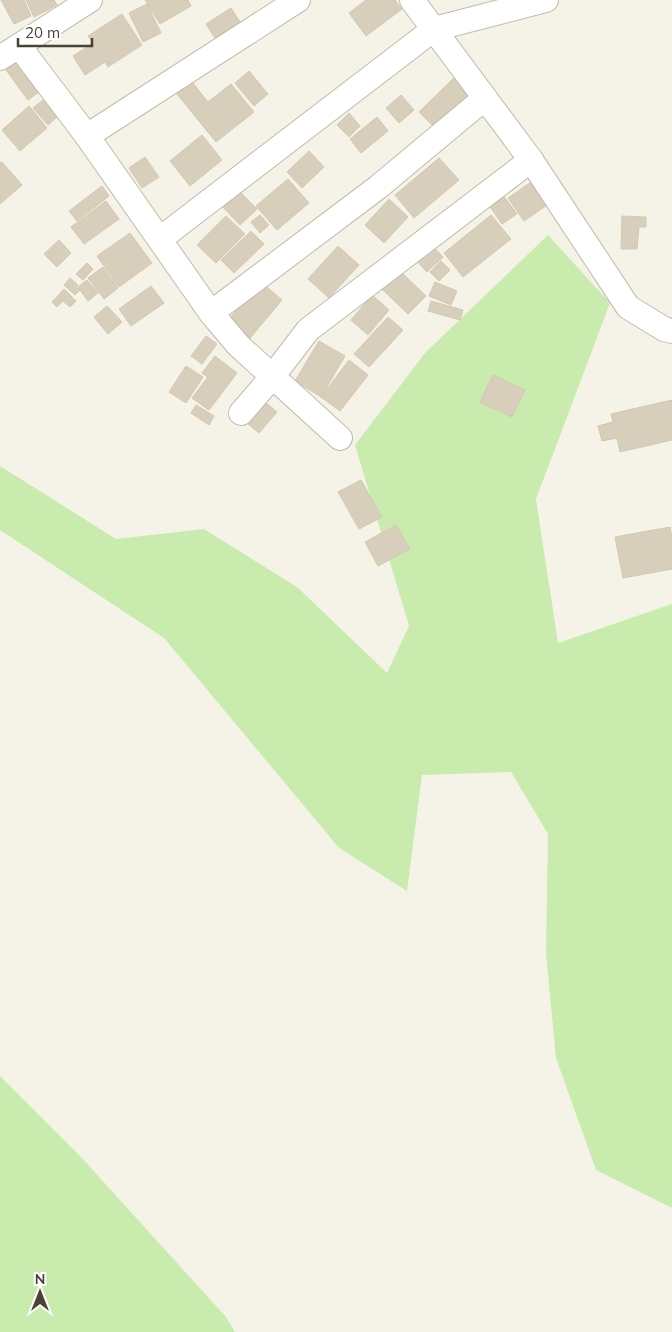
<svg xmlns="http://www.w3.org/2000/svg" width="672" height="1332" viewBox="0 0 672 1332" font-family="Mulish,sans-serif">
	<rect width="100%" height="100%" fill="#f5f2e8"/>
	<!-- green -->
	<g fill="#c9ecae">
		<path d="M 548,235 L 610,303 L 536,499 L 558,643 L 672,604 L 672,1208 L 596,1170 L 556,1058 L 546,954 L 548,834 L 511,772 L 422,775 L 407,891 L 339,848 L 164,638 L 0,530 L 0,466 L 116,539 L 204,529 L 297,587 L 387,673 L 409,626 L 355,445 L 425,353 Z"/>
		<path d="M 0,1076 L 80,1156 L 226,1317 L 235,1332 L 0,1332 Z"/>
	</g>
	<!-- building -->
	<g fill="#d7cfbc" stroke="#d3c8af">
		<path d="M 1,0 L 24,0 L 31,16 L 14,24 Z"/>
		<path d="M 26,0 L 54,0 L 57,5 L 34,17 Z"/>
		<path d="M 145,0 L 188,0 L 191,6 L 160,24 Z"/>
		<path d="M 366,0 L 395,0 L 402,9 L 366,36 L 349,13 Z"/>
		<path d="M 147,4 L 161,33 L 143,42 L 129,13 Z"/>
		<path d="M 231,8 L 240,22 L 215,38 L 206,24 Z"/>
		<path d="M 122,14 L 142,45 L 108,67 L 105,62 L 85,75 L 73,56 L 93,43 L 88,36 Z"/>
		<path d="M 21,59 L 43,89 L 28,100 L 6,70 Z"/>
		<path d="M 249,71 L 268,94 L 254,106 L 235,83 Z"/>
		<path d="M 458,74 L 476,92 L 437,130 L 419,112 Z"/>
		<path d="M 192,82 L 208,102 L 231,84 L 254,112 L 216,142 L 177,94 Z"/>
		<path d="M 401,95 L 414,110 L 399,123 L 386,108 Z"/>
		<path d="M 43,100 L 57,117 L 48,125 L 33,108 Z"/>
		<path d="M 29,106 L 47,128 L 20,151 L 2,130 Z"/>
		<path d="M 349,113 L 360,126 L 349,137 L 337,125 Z"/>
		<path d="M 377,117 L 388,131 L 361,153 L 350,139 Z"/>
		<path d="M 202,135 L 222,160 L 190,186 L 170,161 Z"/>
		<path d="M 309,151 L 324,167 L 302,188 L 287,172 Z"/>
		<path d="M 145,157 L 159,177 L 142,188 L 129,168 Z"/>
		<path d="M 439,158 L 459,180 L 414,218 L 395,195 Z"/>
		<path d="M 2,162 L 22,185 L 0,204 L 0,163 Z"/>
		<path d="M 537,178 L 553,201 L 524,221 L 508,198 Z"/>
		<path d="M 288,179 L 309,203 L 277,230 L 256,206 Z"/>
		<path d="M 102,186 L 109,196 L 77,221 L 69,211 Z"/>
		<path d="M 237,189 L 257,209 L 240,225 L 221,205 Z"/>
		<path d="M 500,191 L 517,214 L 502,224 L 486,201 Z"/>
		<path d="M 389,199 L 408,217 L 384,243 L 365,225 Z"/>
		<path d="M 106,201 L 119,219 L 84,244 L 71,227 Z"/>
		<path d="M 260,215 L 269,225 L 260,233 L 251,222 Z"/>
		<path d="M 491,215 L 511,239 L 463,277 L 444,253 Z"/>
		<path d="M 226,216 L 245,234 L 216,263 L 197,245 Z"/>
		<path d="M 622,216 L 646,217 L 646,227 L 639,227 L 637,249 L 621,249 Z"/>
		<path d="M 251,231 L 264,244 L 234,273 L 221,260 Z"/>
		<path d="M 130,233 L 152,263 L 119,287 L 97,256 Z"/>
		<path d="M 59,240 L 71,253 L 57,267 L 44,254 Z"/>
		<path d="M 429,242 L 443,257 L 427,272 L 413,257 Z"/>
		<path d="M 338,246 L 359,265 L 329,298 L 308,279 Z"/>
		<path d="M 441,261 L 450,270 L 439,281 L 430,272 Z"/>
		<path d="M 87,263 L 93,269 L 83,280 L 76,274 Z"/>
		<path d="M 103,267 L 118,288 L 104,299 L 88,278 Z"/>
		<path d="M 400,271 L 426,296 L 408,314 L 382,289 Z"/>
		<path d="M 70,278 L 78,285 L 76,287 L 80,290 L 75,295 L 64,285 Z"/>
		<path d="M 87,280 L 98,293 L 88,301 L 78,287 Z"/>
		<path d="M 261,282 L 282,300 L 246,343 L 224,325 Z"/>
		<path d="M 435,282 L 457,291 L 451,305 L 429,296 Z"/>
		<path d="M 151,286 L 164,303 L 131,326 L 119,309 Z"/>
		<path d="M 64,289 L 76,301 L 70,307 L 63,301 L 57,307 L 52,302 Z"/>
		<path d="M 372,295 L 389,310 L 368,335 L 351,320 Z"/>
		<path d="M 431,301 L 463,310 L 460,320 L 428,311 Z"/>
		<path d="M 107,306 L 122,322 L 108,334 L 94,317 Z"/>
		<path d="M 388,317 L 403,330 L 369,367 L 354,354 Z"/>
		<path d="M 206,336 L 217,344 L 202,364 L 191,356 Z"/>
		<path d="M 319,341 L 345,356 L 321,397 L 295,381 Z"/>
		<path d="M 215,356 L 237,373 L 209,410 L 192,398 L 208,377 L 202,373 Z"/>
		<path d="M 349,360 L 368,375 L 340,411 L 321,397 Z"/>
		<path d="M 186,366 L 203,377 L 186,403 L 169,392 Z"/>
		<path d="M 493,375 L 525,390 L 512,417 L 480,402 Z"/>
		<path d="M 260,398 L 277,412 L 259,433 L 242,419 Z"/>
		<path d="M 672,400 L 672,440 L 620,452 L 617,438 L 602,441 L 598,426 L 613,422 L 611,414 Z"/>
		<path d="M 196,405 L 214,416 L 209,425 L 191,413 Z"/>
		<path d="M 361,480 L 382,517 L 359,529 L 338,492 Z"/>
		<path d="M 396,525 L 410,549 L 378,566 L 365,542 Z"/>
		<path d="M 670,527 L 672,538 L 672,569 L 623,578 L 615,537 Z"/>
	</g>
	<g fill="none" stroke-linecap="round" stroke-linejoin="round">
		<!-- minor casing -->
		<g stroke="#c1bba9" stroke-width="26">
			<g id="minor">
				<path d="M 412,0 L 531,160 L 628,307 L 664,329 L 672,331"/>
				<path d="M 19,46 L 87,136 L 211,313 L 238,345 L 340,438"/>
				<path d="M 0,58 L 90,0"/>
				<path d="M 87,136 L 298,0"/>
				<path d="M 160,239 L 434,29 L 546,0"/>
				<path d="M 211,313 L 377,188 L 485,98"/>
				<path d="M 241,413 L 272,377 L 308,330 L 531,160"/>
			</g>
		</g>
		<!-- minor -->
		<use href="#minor" stroke="#fff" stroke-width="24"/>
	</g>
	<!-- north arrow -->
	<g transform="translate(40 1292)" stroke="#ffffff" stroke-width="4" paint-order="stroke">
	<path d="M0-4L9 19L0 12L-9 19Z" fill="#494336"/>
	<text y="-8" font-size="14" font-weight="bold" text-anchor="middle" fill="#494336">N</text>
	</g>
	<!-- scale -->
	<path d="M18 38v8h74v-8" fill="none" stroke="#494336" stroke-width="2.5"/>
	<text x="25" y="38" font-size="15" fill="#494336" stroke="#ffffff" stroke-width="4" paint-order="stroke">20 m</text>
</svg>
